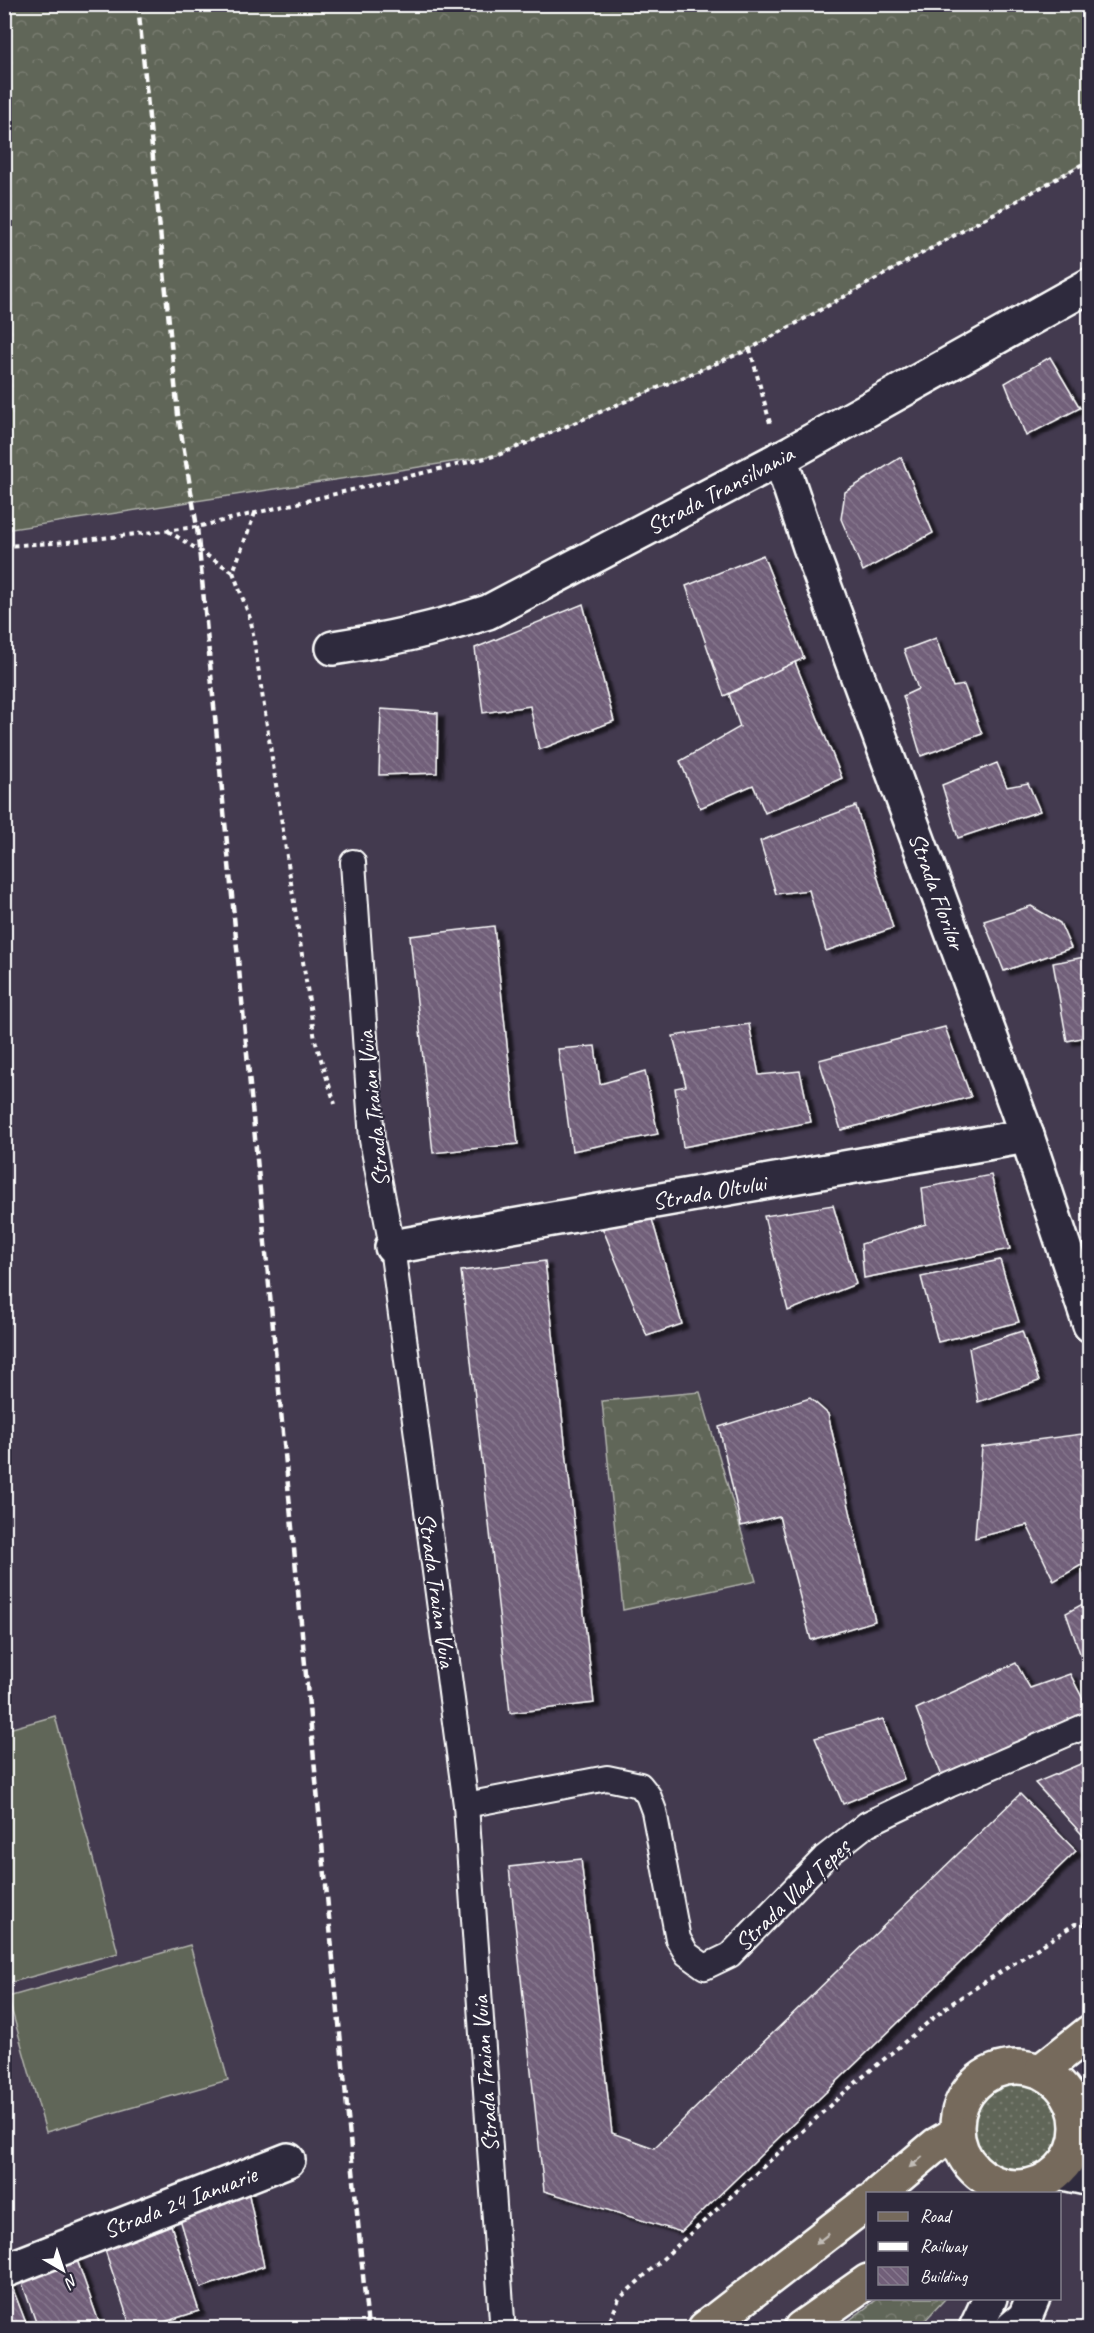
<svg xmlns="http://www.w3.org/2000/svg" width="1094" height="2333" viewBox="0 0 1094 2333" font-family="Caveat,sans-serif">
	<defs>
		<pattern id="grass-dots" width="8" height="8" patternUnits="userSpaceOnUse" patternTransform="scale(1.5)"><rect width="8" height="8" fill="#616658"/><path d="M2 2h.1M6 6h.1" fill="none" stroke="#797d71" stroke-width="1.8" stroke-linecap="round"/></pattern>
		<pattern id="forest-crowns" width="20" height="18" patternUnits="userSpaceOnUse" patternTransform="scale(1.5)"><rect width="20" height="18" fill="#616658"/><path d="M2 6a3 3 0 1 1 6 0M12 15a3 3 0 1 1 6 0" fill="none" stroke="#797d71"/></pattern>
		<pattern id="building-back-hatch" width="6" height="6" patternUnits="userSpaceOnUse" patternTransform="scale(1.5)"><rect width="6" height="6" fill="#715f79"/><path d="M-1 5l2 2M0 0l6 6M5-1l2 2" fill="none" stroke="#86778d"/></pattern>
		<filter id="shadow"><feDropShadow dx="6" dy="4" stdDeviation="1.5" flood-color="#0009"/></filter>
	</defs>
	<rect width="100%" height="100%" fill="#433a4f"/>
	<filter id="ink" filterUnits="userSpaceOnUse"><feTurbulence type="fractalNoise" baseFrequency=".0167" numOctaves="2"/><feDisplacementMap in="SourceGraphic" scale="12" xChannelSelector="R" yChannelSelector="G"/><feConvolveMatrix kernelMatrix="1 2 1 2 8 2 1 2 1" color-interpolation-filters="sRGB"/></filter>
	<g filter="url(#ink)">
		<!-- grass -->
		<circle fill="url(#grass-dots)" stroke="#b0b2ac" stroke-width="1.5" cx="1019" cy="2127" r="48"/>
		<!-- forest -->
		<g fill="url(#forest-crowns)" stroke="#b0b2ac" stroke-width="1.5">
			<path d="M 5,4 L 1089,5 L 1089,160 L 750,349 L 498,455 L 5,530 Z"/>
			<path d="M 700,1392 L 756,1581 L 623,1610 L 602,1401 Z"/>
			<path d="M 879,2298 L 945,2298 L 945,2299 L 918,2328 L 839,2328 Z"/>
		</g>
		<!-- pitch -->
		<g fill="#616658" stroke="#b0b2ac" stroke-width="1.5">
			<path d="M 55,1716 L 118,1953 L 5,1984 L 5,1730 Z"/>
			<path d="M 190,1945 L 228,2080 L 46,2132 L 8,1997 Z"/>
		</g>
		<!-- building -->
		<g fill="url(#building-back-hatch)" stroke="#fff" stroke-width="1.5" filter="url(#shadow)">
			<path d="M 1050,357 L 1080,408 L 1026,436 L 1005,383 Z"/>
			<path d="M 901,457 L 933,533 L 863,571 L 841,519 L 845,492 Z"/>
			<path d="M 763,555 L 804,658 L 724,696 L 686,586 Z"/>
			<path d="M 583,604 L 614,721 L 539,750 L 530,706 L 483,713 L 475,648 Z"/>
			<path d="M 936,638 L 953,687 L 964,685 L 982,734 L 921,756 L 903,696 L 918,689 L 904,650 Z"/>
			<path d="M 795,662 L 842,778 L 765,813 L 753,785 L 700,808 L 680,761 L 740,727 L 729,694 Z"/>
			<path d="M 381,709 L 438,713 L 437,773 L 379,775 Z"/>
			<path d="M 997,763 L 1007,787 L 1028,783 L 1040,811 L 958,838 L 942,785 Z"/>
			<path d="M 856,806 L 893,928 L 826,951 L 809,890 L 776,894 L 760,841 Z"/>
			<path d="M 1031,906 L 1060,923 L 1071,948 L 1004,971 L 984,921 Z"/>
			<path d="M 494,926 L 518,1144 L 433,1153 L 410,936 Z"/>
			<path d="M 1090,956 L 1090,1036 L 1067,1041 L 1053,963 Z"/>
			<path d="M 749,1024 L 759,1075 L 800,1071 L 811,1122 L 683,1147 L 675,1088 L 686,1086 L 673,1036 Z"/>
			<path d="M 945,1027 L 971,1097 L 841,1130 L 819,1060 Z"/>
			<path d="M 595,1046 L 600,1084 L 645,1071 L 658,1134 L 572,1151 L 558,1049 Z"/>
			<path d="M 1090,1123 L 1090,1174 L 1081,1174 L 1083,1124 Z"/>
			<path d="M 991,1175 L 1010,1249 L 864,1278 L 861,1244 L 926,1224 L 922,1188 Z"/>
			<path d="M 833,1205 L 856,1284 L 788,1311 L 764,1216 Z"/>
			<path d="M 652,1219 L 682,1324 L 647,1336 L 602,1227 Z"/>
			<path d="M 1000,1260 L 1019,1322 L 938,1342 L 921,1277 Z"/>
			<path d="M 545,1261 L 594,1703 L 510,1713 L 461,1271 Z"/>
			<path d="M 1022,1331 L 1039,1381 L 978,1402 L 969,1348 Z"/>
			<path d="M 810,1398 L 828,1414 L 875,1621 L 811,1640 L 779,1516 L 741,1526 L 719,1427 Z"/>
			<path d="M 1082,1434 L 1090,1459 L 1090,1560 L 1054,1581 L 1027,1525 L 975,1538 L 982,1447 Z"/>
			<path d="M 1090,1600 L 1090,1682 L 1066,1613 Z"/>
			<path d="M 1016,1663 L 1030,1688 L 1070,1674 L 1090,1713 L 945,1784 L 916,1709 Z"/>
			<path d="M 883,1719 L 904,1779 L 843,1804 L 815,1738 Z"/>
			<path d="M 1090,1760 L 1090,1843 L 1035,1783 Z"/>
			<path d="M 1020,1794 L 1076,1851 L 681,2232 L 544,2191 L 509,1867 L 581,1859 L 612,2133 L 654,2148 Z"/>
			<path d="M 247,2186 L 264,2266 L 201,2288 L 177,2209 Z"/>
			<path d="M 169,2219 L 199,2311 L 145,2328 L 131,2328 L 102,2241 Z"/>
			<path d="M 75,2254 L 101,2328 L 38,2328 L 19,2274 Z"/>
			<path d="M 9,2279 L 28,2328 L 4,2328 L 4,2281 Z"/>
		</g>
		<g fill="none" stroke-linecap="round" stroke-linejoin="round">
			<!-- lane casing -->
			<g stroke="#fff" stroke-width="28">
				<g id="lane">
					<path d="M 353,862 L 372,1140 L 392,1247 L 466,1805 L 502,2320"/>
					<path d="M 466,1805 L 607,1778 L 640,1785 L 648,1795 L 654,1811 L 678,1939 L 687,1954 L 705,1967 L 730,1955 L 824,1858 L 867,1824 L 949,1785 L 1090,1724"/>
				</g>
			</g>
			<!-- street casing -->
			<g stroke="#fff" stroke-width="38">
				<g id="street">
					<path d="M 780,458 L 810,547 L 1027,1136 L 1090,1325"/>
					<path d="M 333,648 C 386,640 436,629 488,612 L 792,452 L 1090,285"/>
					<path d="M 392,1247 L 1027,1136"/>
					<path d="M 1078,2123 L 1090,2124"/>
					<path d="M 1058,2172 L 1090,2179"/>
					<path d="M 1004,2194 L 1004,2186"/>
					<path d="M 4,2271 L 288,2160"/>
					<path d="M 976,2328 L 990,2298"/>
					<path d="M 1012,2328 L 1025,2317 L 1033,2298"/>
				</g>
			</g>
			<!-- primary casing -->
			<g stroke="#fff" stroke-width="38">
				<g id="primary">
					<circle cx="1017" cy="2127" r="60"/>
					<path d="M 1042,2070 L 1090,2032"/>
					<path d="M 878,2194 L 936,2145 L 957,2133"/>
					<path d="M 705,2328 L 868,2202"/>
					<path d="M 801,2328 L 868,2281"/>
				</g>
			</g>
			<!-- path -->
			<g stroke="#fff" stroke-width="4" stroke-dasharray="4.5 4.5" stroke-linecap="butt">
				<path d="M 750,349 L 770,423"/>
				<path d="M 255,513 L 233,572 L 251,621 L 315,1040 L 335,1104"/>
				<path d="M 168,531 L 233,572"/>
				<path d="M 4,546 L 68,542 L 197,527 L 498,455 L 750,349 L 1090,160"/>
				<path d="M 607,2328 L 619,2299 L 847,2090 L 949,2005 L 1075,1924 L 1090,1924"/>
			</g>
			<!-- lane -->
			<use href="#lane" stroke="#2f2a3d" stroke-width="24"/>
			<!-- street -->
			<use href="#street" stroke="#2f2a3d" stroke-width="33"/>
			<!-- primary -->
			<use href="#primary" stroke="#766a5c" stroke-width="33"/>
			<!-- rail -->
			<path stroke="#fff" stroke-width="4.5" stroke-dasharray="9 4.5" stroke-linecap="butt" d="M 138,4 L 178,415 L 197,527 L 368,2328"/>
		</g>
		<!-- one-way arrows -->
		<defs><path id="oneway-solid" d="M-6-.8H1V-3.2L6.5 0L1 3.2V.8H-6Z" transform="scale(1.5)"/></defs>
		<g fill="#c1bcb6">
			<use href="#oneway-solid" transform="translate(916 2162) rotate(140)"/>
			<use href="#oneway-solid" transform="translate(822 2239) rotate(142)"/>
		</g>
	</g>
	<g text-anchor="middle" stroke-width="4.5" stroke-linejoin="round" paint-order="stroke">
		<!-- street labels -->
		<g font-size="24" fill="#fff" stroke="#2f2a3d">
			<text transform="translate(720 490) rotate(-28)" y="8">Strada Transilvania</text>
			<text transform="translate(937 891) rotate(70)" y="8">Strada Florilor</text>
			<text transform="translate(373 1109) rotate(-96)" y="8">Strada Traian Vuia</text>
			<text transform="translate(709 1192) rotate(-10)" y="8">Strada Oltului</text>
			<text transform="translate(437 1590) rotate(82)" y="8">Strada Traian Vuia</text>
			<text transform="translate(792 1895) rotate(-44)" y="8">Strada Vlad Țepeș</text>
			<text transform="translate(485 2074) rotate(-94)" y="8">Strada Traian Vuia</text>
			<text transform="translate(180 2202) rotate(-21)" y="8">Strada 24 Ianuarie</text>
		</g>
	</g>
	<!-- margin -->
	<rect width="1094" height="2333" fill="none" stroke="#2f2a3d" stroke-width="24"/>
	<rect x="12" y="12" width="1070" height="2309" fill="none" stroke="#fff" stroke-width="2" filter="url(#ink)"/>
	<!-- legend -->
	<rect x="866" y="2192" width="195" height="108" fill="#2f2a3d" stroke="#827f8b" stroke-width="1.5"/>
	<rect x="878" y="2212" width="30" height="9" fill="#766a5c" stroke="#827f8b" stroke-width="1.5"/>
	<text x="920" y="2222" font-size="18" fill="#ffffff">Road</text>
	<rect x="878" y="2242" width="30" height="9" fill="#ffffff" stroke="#827f8b" stroke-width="1.5"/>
	<text x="920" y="2252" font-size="18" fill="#ffffff">Railway</text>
	<rect x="878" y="2267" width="30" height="18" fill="url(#building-back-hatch)" stroke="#827f8b" stroke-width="1.5"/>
	<text x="920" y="2282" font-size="18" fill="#ffffff">Building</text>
	<!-- north arrow -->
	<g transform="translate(63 2270) rotate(141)" stroke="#2f2a3d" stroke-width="4.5" paint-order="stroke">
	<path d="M0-4.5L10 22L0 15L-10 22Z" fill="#ffffff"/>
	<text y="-9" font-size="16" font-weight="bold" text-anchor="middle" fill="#ffffff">N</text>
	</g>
</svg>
